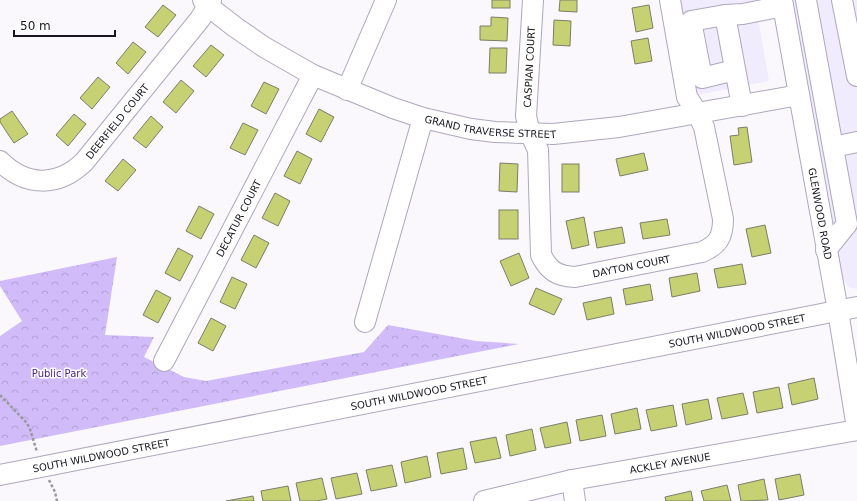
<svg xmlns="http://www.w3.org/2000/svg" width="857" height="501" viewBox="0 0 857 501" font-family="'DejaVu Sans',sans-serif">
	<defs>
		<pattern id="park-crowns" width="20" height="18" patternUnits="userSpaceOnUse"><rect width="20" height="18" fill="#d1bcf9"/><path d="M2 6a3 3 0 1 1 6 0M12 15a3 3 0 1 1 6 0" fill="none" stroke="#b3a1d5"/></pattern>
	</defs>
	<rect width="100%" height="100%" fill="#faf8fd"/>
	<!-- built -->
	<g fill="#f1ebfe">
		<path d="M 679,0 L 755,0 L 769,81 L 697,95 Z"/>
		<path d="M 791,0 L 857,0 L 857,289 L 849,287 L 843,279 Z"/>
	</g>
	<!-- park -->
	<path fill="url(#park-crowns)" d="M 117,257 L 105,335 L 154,337 L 144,357 L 184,377 L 206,381 L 364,352 L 388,325 L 476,341 L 519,344 L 0,446 L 0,336 L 22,321 L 0,286 L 0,281 Z"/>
	<!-- building -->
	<g fill="#c6d174" stroke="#7a7e68">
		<rect x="492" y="0" width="18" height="8"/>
		<path d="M 560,0 L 577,0 L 577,12 L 559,11 Z"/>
		<path d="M 163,5 L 176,15 L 158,37 L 145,27 Z"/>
		<path d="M 649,5 L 653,28 L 636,32 L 632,8 Z"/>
		<path d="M 491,17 L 508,18 L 507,41 L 480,40 L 480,26 L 491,26 Z"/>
		<path d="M 554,20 L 571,21 L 570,46 L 553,45 Z"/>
		<path d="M 648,38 L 652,61 L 635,64 L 631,41 Z"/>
		<path d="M 133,42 L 146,52 L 128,74 L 116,63 Z"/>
		<path d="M 211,45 L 224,55 L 206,77 L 193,66 Z"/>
		<path d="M 490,48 L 507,48 L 506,73 L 489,73 Z"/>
		<path d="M 98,77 L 110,87 L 92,109 L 80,98 Z"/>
		<path d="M 181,80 L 194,91 L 176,113 L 163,102 Z"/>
		<path d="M 264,82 L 279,89 L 266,114 L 251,106 Z"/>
		<path d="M 319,109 L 334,117 L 321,142 L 306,134 Z"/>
		<path d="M 12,111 L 28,134 L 14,143 L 0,122 L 0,119 Z"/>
		<path d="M 74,114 L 86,124 L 68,146 L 56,135 Z"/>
		<path d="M 151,116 L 163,127 L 146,148 L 133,138 Z"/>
		<path d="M 243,123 L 258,130 L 245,155 L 230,148 Z"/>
		<path d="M 747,127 L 752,162 L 734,165 L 730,136 L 739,135 L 738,128 Z"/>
		<path d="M 297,151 L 312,159 L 300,184 L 284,176 Z"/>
		<path d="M 644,153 L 648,170 L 620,176 L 616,159 Z"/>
		<path d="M 123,159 L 136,170 L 118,191 L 105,181 Z"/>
		<path d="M 500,163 L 518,164 L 517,192 L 499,191 Z"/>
		<rect x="562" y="164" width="17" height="28"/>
		<path d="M 275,193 L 290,201 L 278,226 L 262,218 Z"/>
		<path d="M 199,206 L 214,214 L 201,239 L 186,231 Z"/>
		<rect x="499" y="210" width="19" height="29"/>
		<path d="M 584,217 L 589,245 L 572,249 L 566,221 Z"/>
		<path d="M 667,219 L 670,235 L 643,239 L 640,223 Z"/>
		<path d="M 765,225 L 771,253 L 752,257 L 746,229 Z"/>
		<path d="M 622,227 L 625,243 L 597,248 L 594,232 Z"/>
		<path d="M 254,235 L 269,243 L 256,268 L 241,260 Z"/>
		<path d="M 178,248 L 193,256 L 180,281 L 165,273 Z"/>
		<path d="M 519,253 L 529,278 L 511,286 L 500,261 Z"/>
		<path d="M 742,264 L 746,284 L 718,288 L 714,269 Z"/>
		<path d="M 697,273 L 700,291 L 672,297 L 669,278 Z"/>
		<path d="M 232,277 L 247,284 L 235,309 L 220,302 Z"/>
		<path d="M 650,284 L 653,300 L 626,305 L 623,289 Z"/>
		<path d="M 536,288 L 562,299 L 554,315 L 529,304 Z"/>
		<path d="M 156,290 L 171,298 L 158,323 L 143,315 Z"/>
		<path d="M 611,297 L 614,314 L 587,320 L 583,303 Z"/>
		<path d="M 211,318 L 226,326 L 213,351 L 198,343 Z"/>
		<path d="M 814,378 L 818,399 L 792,405 L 788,384 Z"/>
		<path d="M 779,387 L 783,408 L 757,413 L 753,392 Z"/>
		<path d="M 743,393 L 748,414 L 722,419 L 717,398 Z"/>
		<path d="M 708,399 L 712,419 L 686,425 L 682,404 Z"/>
		<path d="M 673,405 L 677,426 L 651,431 L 646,410 Z"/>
		<path d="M 637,408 L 641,429 L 615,434 L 611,414 Z"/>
		<path d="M 602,415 L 606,436 L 580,441 L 576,420 Z"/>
		<path d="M 567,422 L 571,443 L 545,448 L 540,428 Z"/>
		<path d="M 532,429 L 536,450 L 510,456 L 506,435 Z"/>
		<path d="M 496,437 L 501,458 L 475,463 L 470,442 Z"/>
		<path d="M 463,448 L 467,469 L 441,474 L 437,453 Z"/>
		<path d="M 427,456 L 431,477 L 405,483 L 401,462 Z"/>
		<path d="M 392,465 L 397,486 L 371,491 L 366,470 Z"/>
		<path d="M 357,473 L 362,494 L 336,499 L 331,478 Z"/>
		<path d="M 800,474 L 804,495 L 779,500 L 775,479 Z"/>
		<path d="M 322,478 L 327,499 L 316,501 L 300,501 L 296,483 Z"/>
		<path d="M 764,479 L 768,500 L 741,501 L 738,485 Z"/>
		<path d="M 727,485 L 731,501 L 704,501 L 701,491 Z"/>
		<path d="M 288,486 L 291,501 L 263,501 L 261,491 Z"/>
		<path d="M 691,491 L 693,501 L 666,501 L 665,497 Z"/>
		<path d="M 253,496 L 254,501 L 226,501 Z"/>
	</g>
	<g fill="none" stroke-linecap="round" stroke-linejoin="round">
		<!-- minor casing -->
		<g stroke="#aea7bd" stroke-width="22">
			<g id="minor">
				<path id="s1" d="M 211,0 L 208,6 L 235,27 L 264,47 L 313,75 L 393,108 L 423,118 L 471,129 L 495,132 L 553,134 L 619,127 L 799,95"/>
				<path id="s2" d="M 533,0 L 526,116 L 530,133 L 538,150 L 541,255 C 549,271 557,276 575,277 L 702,252 C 718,245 723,237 723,219 L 704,127 L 698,114 L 687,97 L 670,0"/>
				<path id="s3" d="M 782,0 L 838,311 L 857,428"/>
				<path d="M 806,0 L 847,224 L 826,250"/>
				<path d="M 842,0 L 857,76"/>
				<path d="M 725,15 L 742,106"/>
				<path d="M 735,70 L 702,78 L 691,21 L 725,15 L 743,14 L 783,6"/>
				<path d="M 347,90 L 386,0"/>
				<path d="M 833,147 L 857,142"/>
				<path id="s4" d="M 0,161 C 26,187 58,187 84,162 L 200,19 L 208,6 L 203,0"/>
				<path d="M 365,322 L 423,118"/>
				<path id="s5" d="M 164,361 L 313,75"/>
				<path id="s6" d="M 0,475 L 857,307"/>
				<path d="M 572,480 L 575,501"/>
				<path id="s7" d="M 484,501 L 572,480 L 857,430"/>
			</g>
		</g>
		<!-- path -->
		<g stroke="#9a989f" stroke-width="2.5" stroke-dasharray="3 2" stroke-linecap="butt">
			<path d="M 0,395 L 27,423 L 30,429 L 37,452"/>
			<path d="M 49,480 L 55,492 L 57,501"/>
		</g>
		<!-- minor -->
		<use href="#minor" stroke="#fff" stroke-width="20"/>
	</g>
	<g text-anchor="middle" stroke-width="3" stroke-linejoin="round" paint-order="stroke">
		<!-- street labels -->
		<g font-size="10" fill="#18161e" stroke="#fff">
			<text transform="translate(529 67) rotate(-87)" y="4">CASPIAN COURT</text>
			<text dy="4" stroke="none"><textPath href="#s4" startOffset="147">DEERFIELD COURT</textPath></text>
			<text dy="4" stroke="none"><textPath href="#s1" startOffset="319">GRAND TRAVERSE STREET</textPath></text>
			<text dy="4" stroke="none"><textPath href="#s3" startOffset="217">GLENWOOD ROAD</textPath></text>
			<text dy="4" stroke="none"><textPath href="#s5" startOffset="161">DECATUR COURT</textPath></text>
			<text dy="4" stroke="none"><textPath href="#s2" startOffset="358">DAYTON COURT</textPath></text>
			<text dy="4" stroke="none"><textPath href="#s6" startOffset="751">SOUTH WILDWOOD STREET</textPath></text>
			<text dy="4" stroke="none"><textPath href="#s6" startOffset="427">SOUTH WILDWOOD STREET</textPath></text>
			<text dy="4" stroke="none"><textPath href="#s6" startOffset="103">SOUTH WILDWOOD STREET</textPath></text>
			<text dy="4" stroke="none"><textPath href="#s7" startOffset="190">ACKLEY AVENUE</textPath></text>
		</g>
		<!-- park labels -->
		<g font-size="10" fill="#491d7a" stroke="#fff">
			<text x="59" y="377">Public Park</text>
		</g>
	</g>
	<!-- scale -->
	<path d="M14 30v6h101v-6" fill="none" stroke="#18161e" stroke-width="2"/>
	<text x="20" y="30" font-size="12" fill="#18161e" stroke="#ffffff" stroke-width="3" paint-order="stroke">50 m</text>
</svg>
